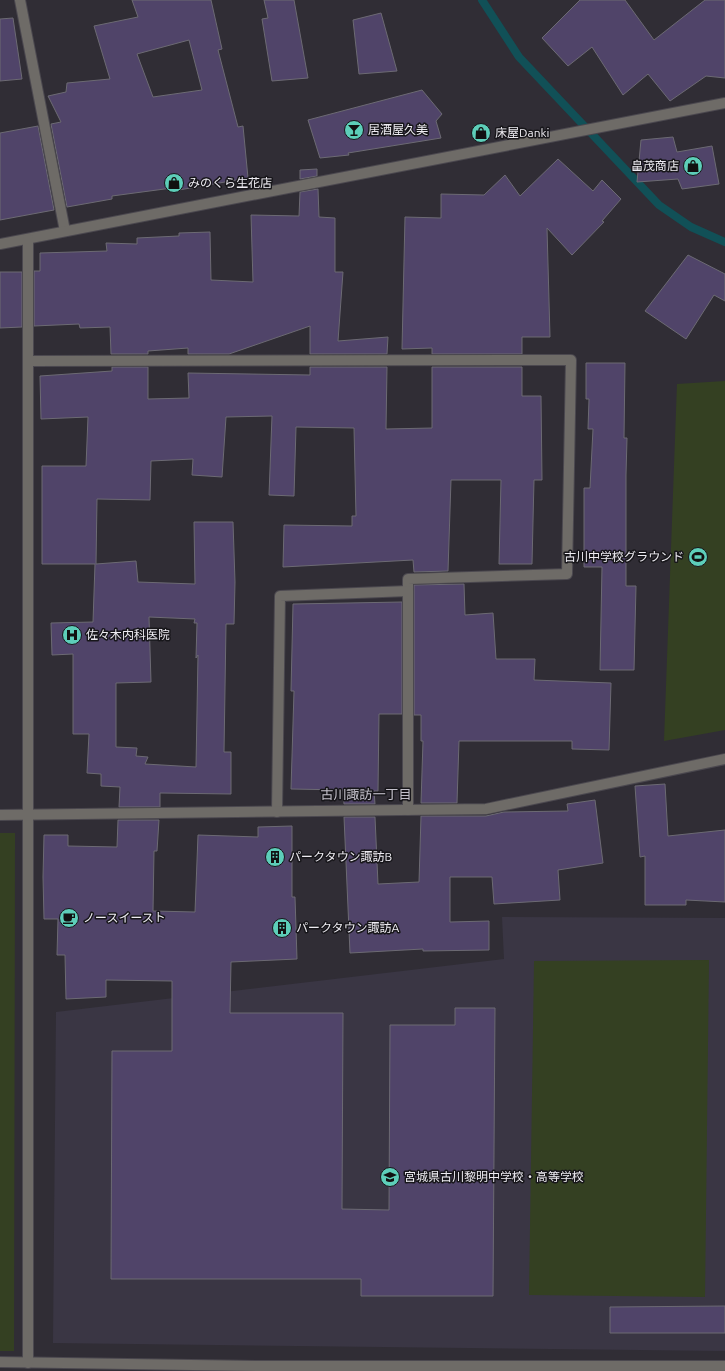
<svg xmlns="http://www.w3.org/2000/svg" width="725" height="1371" viewBox="0 0 725 1371" font-family="Ubuntu,'Noto Sans JP',sans-serif">
	<rect width="100%" height="100%" fill="#302d35"/>
	<!-- built -->
	<path fill="#3a3644" d="M 502,917 L 725,918 L 725,1351 L 53,1343 L 56,1012 L 504,959 Z"/>
	<!-- green -->
	<g fill="#344022">
		<path d="M 725,381 L 725,730 L 664,741 L 677,384 Z"/>
		<path d="M 0,833 L 15,833 L 14,1351 L 0,1351 Z"/>
		<path d="M 709,960 L 705,1297 L 529,1295 L 534,961 Z"/>
	</g>
	<g fill="none" stroke-linecap="round" stroke-linejoin="round">
		<!-- stream -->
		<path stroke="#115057" stroke-width="8" d="M 482,0 L 519,57 L 659,205 L 691,227 L 725,242"/>
	</g>
	<!-- building -->
	<g fill="#504469" stroke="#6c6a73" fill-rule="evenodd">
		<path d="M 132,0 L 211,0 L 222,49 L 218,50 L 238,127 L 243,126 L 248,178 L 173,191 L 172,188 L 112,196 L 112,199 L 67,207 L 51,124 L 61,122 L 48,96 L 66,92 L 67,83 L 110,79 L 94,26 L 138,17 ZM 189,40 L 202,90 L 153,97 L 137,54 Z"/>
		<path d="M 264,0 L 294,0 L 308,78 L 272,81 L 262,19 L 268,18 Z"/>
		<path d="M 580,0 L 625,0 L 654,40 L 705,0 L 725,0 L 725,78 L 706,76 L 670,101 L 648,74 L 623,95 L 592,47 L 568,66 L 542,38 Z"/>
		<path d="M 381,13 L 397,71 L 359,74 L 353,20 Z"/>
		<path d="M 13,18 L 22,79 L 0,81 L 0,19 Z"/>
		<path d="M 422,90 L 442,114 L 436,121 L 441,138 L 348,153 L 349,155 L 320,158 L 308,120 Z"/>
		<path d="M 38,126 L 54,210 L 0,220 L 0,133 Z"/>
		<path d="M 673,137 L 677,152 L 712,146 L 719,184 L 682,189 L 678,179 L 637,182 L 641,140 Z"/>
		<path d="M 558,159 L 593,191 L 602,180 L 621,199 L 602,221 L 604,222 L 572,255 L 547,228 L 550,337 L 522,337 L 522,354 L 432,354 L 432,348 L 402,349 L 405,217 L 441,218 L 441,194 L 484,195 L 505,175 L 520,196 Z"/>
		<path d="M 317,169 L 317,176 L 300,179 L 300,170 Z"/>
		<path d="M 318,189 L 319,217 L 335,218 L 335,272 L 343,272 L 338,341 L 388,337 L 387,354 L 310,354 L 310,326 L 229,354 L 188,354 L 188,348 L 148,351 L 148,354 L 111,354 L 110,327 L 80,328 L 79,324 L 34,326 L 34,271 L 40,271 L 40,253 L 107,251 L 106,243 L 137,244 L 137,238 L 179,236 L 179,233 L 210,232 L 211,280 L 253,282 L 251,215 L 299,216 L 300,192 Z"/>
		<path d="M 688,255 L 725,274 L 725,301 L 714,295 L 686,339 L 645,311 Z"/>
		<path d="M 0,272 L 22,272 L 22,327 L 0,328 Z"/>
		<path d="M 586,363 L 625,363 L 624,438 L 627,438 L 626,475 L 626,586 L 636,586 L 634,670 L 600,670 L 602,567 L 584,567 L 584,488 L 590,488 L 593,429 L 588,429 L 589,399 L 586,399 Z"/>
		<path d="M 112,367 L 148,367 L 148,399 L 189,398 L 188,373 L 310,375 L 310,367 L 387,367 L 386,429 L 432,428 L 432,367 L 522,367 L 522,396 L 541,396 L 542,480 L 534,480 L 532,564 L 499,564 L 501,480 L 451,480 L 448,571 L 414,572 L 413,560 L 283,567 L 284,525 L 352,526 L 352,516 L 356,516 L 354,428 L 296,427 L 294,496 L 269,495 L 272,416 L 226,417 L 222,477 L 192,475 L 193,459 L 151,461 L 150,500 L 97,499 L 96,564 L 136,561 L 138,582 L 195,584 L 194,522 L 233,522 L 235,582 L 234,624 L 226,624 L 224,752 L 231,752 L 231,794 L 160,793 L 160,807 L 119,807 L 120,787 L 101,786 L 101,774 L 87,773 L 89,734 L 73,734 L 73,654 L 52,655 L 51,623 L 93,622 L 95,564 L 42,564 L 42,466 L 86,466 L 88,417 L 41,419 L 40,376 L 112,371 ZM 149,617 L 195,619 L 194,623 L 197,623 L 196,658 L 198,655 L 196,767 L 145,764 L 148,757 L 136,756 L 137,748 L 116,747 L 116,683 L 151,682 Z"/>
		<path d="M 464,584 L 465,615 L 493,613 L 496,659 L 535,659 L 534,680 L 611,683 L 609,750 L 572,749 L 572,741 L 459,741 L 457,803 L 421,803 L 423,741 L 421,741 L 421,715 L 414,715 L 414,585 Z"/>
		<path d="M 402,602 L 402,714 L 379,714 L 378,791 L 374,791 L 375,804 L 344,804 L 343,790 L 291,789 L 294,691 L 291,691 L 293,604 Z"/>
		<path d="M 665,784 L 668,836 L 725,830 L 725,902 L 686,900 L 686,905 L 645,905 L 645,856 L 640,857 L 635,786 Z"/>
		<path d="M 595,800 L 603,863 L 558,870 L 560,900 L 494,904 L 492,877 L 450,877 L 450,922 L 489,921 L 489,950 L 423,951 L 423,949 L 350,953 L 344,817 L 375,817 L 378,884 L 419,882 L 421,816 L 486,816 L 504,812 L 568,811 L 567,804 Z"/>
		<path d="M 118,820 L 159,820 L 157,851 L 154,851 L 153,911 L 195,912 L 198,835 L 258,837 L 258,827 L 292,826 L 292,897 L 295,897 L 297,959 L 231,962 L 230,1013 L 343,1013 L 342,1209 L 389,1210 L 390,1025 L 455,1025 L 455,1008 L 495,1008 L 493,1296 L 361,1296 L 361,1279 L 111,1279 L 112,1051 L 172,1051 L 172,981 L 106,980 L 106,997 L 66,999 L 65,955 L 57,955 L 58,919 L 44,919 L 43,877 L 44,835 L 68,835 L 68,846 L 117,847 Z"/>
		<path d="M 725,1306 L 725,1333 L 610,1333 L 610,1307 Z"/>
	</g>
	<g fill="none" stroke-linecap="round" stroke-linejoin="round">
		<!-- minor casing -->
		<g stroke="#4b484f" stroke-width="12">
			<g id="minor">
				<path d="M 20,0 L 65,231"/>
				<path d="M 0,244 L 725,103"/>
				<path d="M 29,361 L 571,360 L 567,574 L 408,579 L 408,591"/>
				<path d="M 277,812 L 280,596 L 408,591 L 408,810"/>
				<path d="M 0,815 L 486,809 L 725,759"/>
				<path d="M 0,1362 L 259,1366 L 725,1366"/>
				<path d="M 28,1363 L 28,239"/>
			</g>
		</g>
		<!-- minor -->
		<use href="#minor" stroke="#6e6b67" stroke-width="10"/>
	</g>
	<!-- icons -->
	<defs>
		<g id="bar-disc" transform="scale(1)"><circle r="9.5" fill="#5dceb9" stroke="#17161a"/><path d="M-6-5H6L.8 .8V4.5H3.5V6h-7V4.5H-.8V.8Z" fill="#111"/></g>
		<g id="shop-disc" transform="scale(1)"><circle r="9.5" fill="#5dceb9" stroke="#17161a"/><path d="M-5-2.5h2.3a2.7 3.5 0 0 1 5.4 0H5L5.5 6h-11ZM-1.5-2.5h3a1.5 2.3 0 0 0-3 0Z" fill="#111"/></g>
		<g id="stadium-disc" transform="scale(1)"><circle r="9.5" fill="#5dceb9" stroke="#17161a"/><path d="M0-5a6.5 5 0 1 0 0 10a6.5 5 0 1 0 0-10ZM-3.5-1.8h7v3.6h-7Z" fill="#111"/></g>
		<g id="hospital-disc" transform="scale(1)"><circle r="9.5" fill="#5dceb9" stroke="#17161a"/><path d="M-5-5h3v3.5h4V-5h3V5h-3V1.5h-4V5h-3Z" fill="#111"/></g>
		<g id="building-disc" transform="scale(1)"><circle r="9.5" fill="#5dceb9" stroke="#17161a"/><path d="M-4-6H4V6H1V3H-1V6H-4ZM-2.5-4.3h1.7v1.8h-1.7ZM.8-4.3h1.7v1.8H.8ZM-2.5-1h1.7V.8h-1.7ZM.8-1h1.7V.8H.8Z" fill="#111"/></g>
		<g id="cafe-disc" transform="scale(1)"><circle r="9.5" fill="#5dceb9" stroke="#17161a"/><path d="M-5.5-4.5H6V0H3Q3 3.5 0 3.5H-2.5Q-5.5 3.5-5.5 0ZM3-3.2v2h1.7v-2ZM-6 4.5H4V6H-6Z" fill="#111"/></g>
		<g id="school-disc" transform="scale(1)"><circle r="9.5" fill="#5dceb9" stroke="#17161a"/><path d="M0-5L7-2L0 1L-7-2ZM-4 1L0 2.5L4 1V4Q0 6-4 4Z" fill="#111"/></g>
	</defs>
	<g fill-rule="evenodd">
		<use href="#bar-disc" x="354" y="130"/>
		<use href="#shop-disc" x="481" y="133"/>
		<use href="#shop-disc" x="693" y="166"/>
		<use href="#shop-disc" x="174" y="183"/>
		<use href="#stadium-disc" x="698" y="557"/>
		<use href="#hospital-disc" x="72" y="635"/>
		<use href="#building-disc" x="275" y="857"/>
		<use href="#cafe-disc" x="69" y="918"/>
		<use href="#building-disc" x="282" y="928"/>
		<use href="#school-disc" x="390" y="1177"/>
	</g>
	<g text-anchor="middle" stroke-width="3" stroke-linejoin="round" paint-order="stroke">
		<!-- poi labels -->
		<g font-size="12" fill="#eeecf2" stroke="#17161a" text-anchor="start">
			<text x="368" y="134">居酒屋久美</text>
			<text x="495" y="137">床屋Danki</text>
			<text x="679" y="170" text-anchor="end">畠茂商店</text>
			<text x="188" y="187">みのくら生花店</text>
			<text x="684" y="561" text-anchor="end">古川中学校グラウンド</text>
			<text x="86" y="639">佐々木内科医院</text>
			<text x="289" y="861">パークタウン諏訪B</text>
			<text x="83" y="922">ノースイースト</text>
			<text x="296" y="932">パークタウン諏訪A</text>
			<text x="404" y="1181">宮城県古川黎明中学校・高等学校</text>
		</g>
		<!-- neighbourhood labels -->
		<g font-size="13" fill="#c3c0ca" stroke="#17161a">
			<text x="366" y="799">古川諏訪一丁目</text>
		</g>
	</g>
</svg>
